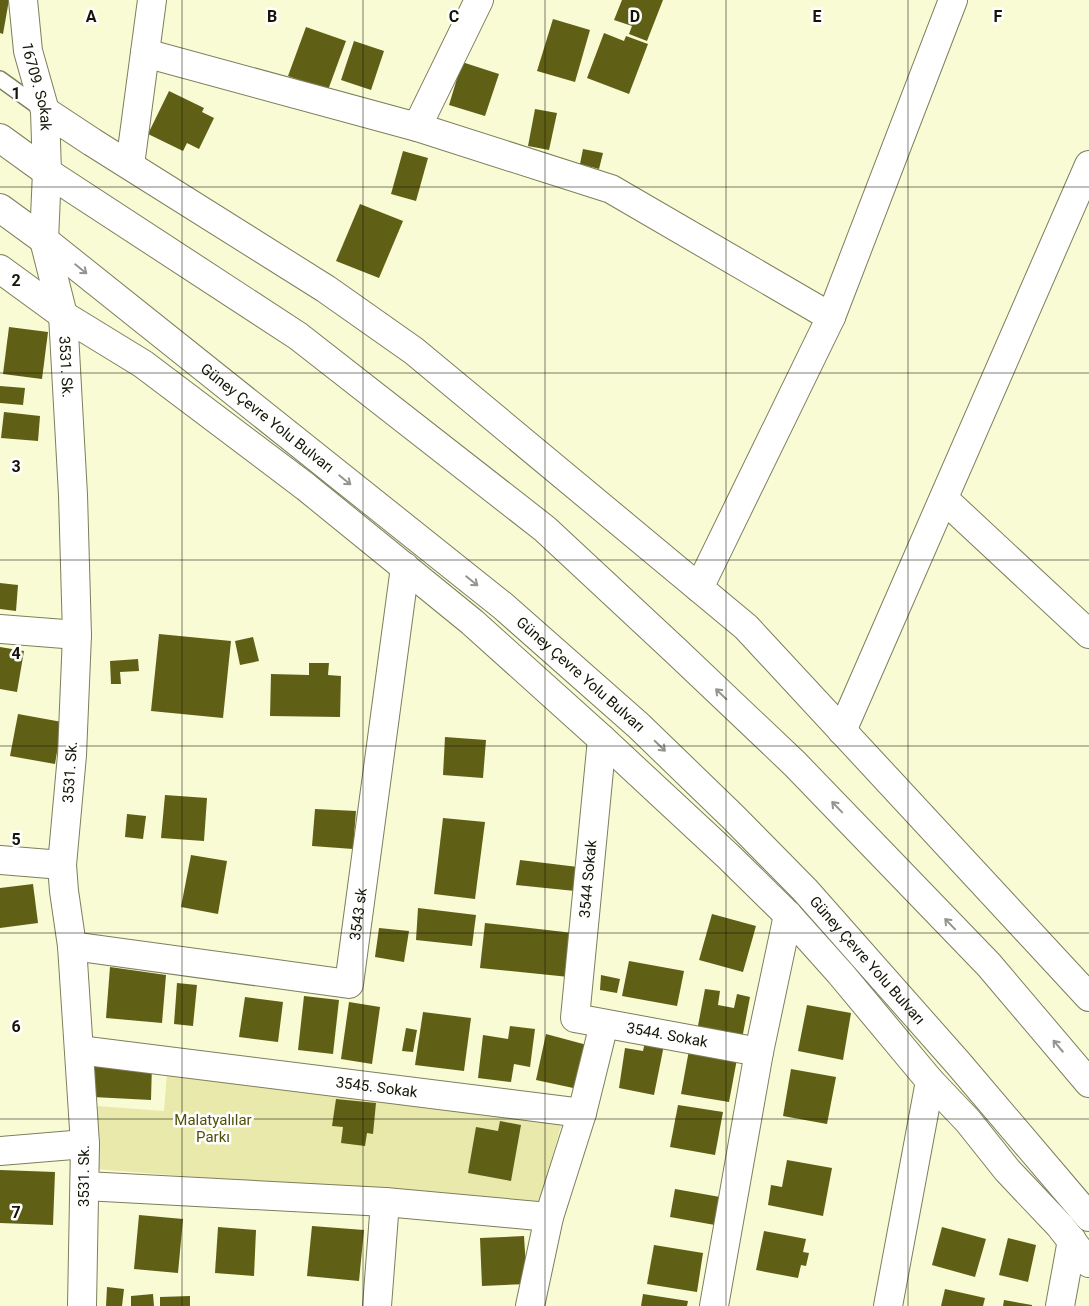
<svg xmlns="http://www.w3.org/2000/svg" width="1089" height="1306" viewBox="0 0 1089 1306" font-family="Roboto,sans-serif">
	<rect width="100%" height="100%" fill="#f9fbd5"/>
	<!-- green -->
	<path fill="#e8e9ab" d="M 167,1073 L 564,1115 L 539,1204 L 95,1169 L 97,1106 L 164,1111 Z"/>
	<!-- building -->
	<g fill="#605f16">
		<path d="M 0,0 L 9,0 L 3,34 L 0,33 Z"/>
		<path d="M 622,0 L 663,0 L 647,41 L 629,34 L 632,26 L 614,20 Z"/>
		<path d="M 553,19 L 590,30 L 575,82 L 537,71 Z"/>
		<path d="M 306,27 L 346,41 L 328,90 L 288,76 Z"/>
		<path d="M 604,33 L 624,41 L 626,36 L 648,44 L 629,94 L 587,78 Z"/>
		<path d="M 354,41 L 384,51 L 371,90 L 341,80 Z"/>
		<path d="M 462,62 L 499,74 L 485,116 L 449,105 Z"/>
		<path d="M 169,91 L 204,108 L 202,112 L 214,118 L 199,149 L 187,143 L 183,151 L 148,134 Z"/>
		<path d="M 535,109 L 557,113 L 549,150 L 528,146 Z"/>
		<path d="M 583,149 L 603,153 L 599,169 L 580,164 Z"/>
		<path d="M 403,151 L 428,158 L 416,201 L 391,194 Z"/>
		<path d="M 360,204 L 403,221 L 379,278 L 336,261 Z"/>
		<path d="M 9,327 L 48,332 L 42,379 L 3,374 Z"/>
		<path d="M 0,386 L 25,388 L 23,405 L 0,403 Z"/>
		<path d="M 4,412 L 40,416 L 38,441 L 1,438 Z"/>
		<path d="M 0,583 L 18,585 L 16,611 L 0,609 Z"/>
		<path d="M 159,634 L 231,641 L 223,718 L 151,711 Z"/>
		<path d="M 253,637 L 259,661 L 240,665 L 235,641 Z"/>
		<path d="M 0,647 L 24,651 L 17,692 L 0,689 Z"/>
		<path d="M 138,659 L 139,671 L 120,672 L 121,684 L 111,684 L 110,661 Z"/>
		<path d="M 309,663 L 329,663 L 328,675 L 341,676 L 340,717 L 270,716 L 271,674 L 309,675 Z"/>
		<path d="M 18,714 L 62,722 L 55,764 L 10,756 Z"/>
		<path d="M 445,737 L 486,740 L 483,778 L 443,775 Z"/>
		<path d="M 165,795 L 207,798 L 204,841 L 161,838 Z"/>
		<path d="M 315,809 L 356,811 L 353,849 L 312,846 Z"/>
		<path d="M 127,814 L 146,816 L 143,839 L 125,837 Z"/>
		<path d="M 443,818 L 485,822 L 475,899 L 434,894 Z"/>
		<path d="M 191,855 L 227,861 L 218,914 L 181,907 Z"/>
		<path d="M 520,860 L 578,867 L 575,891 L 516,885 Z"/>
		<path d="M 33,884 L 38,923 L 0,928 L 0,888 Z"/>
		<path d="M 418,908 L 476,915 L 472,946 L 416,940 Z"/>
		<path d="M 712,914 L 756,926 L 743,972 L 699,960 Z"/>
		<path d="M 485,923 L 573,933 L 569,977 L 480,968 Z"/>
		<path d="M 379,928 L 409,931 L 404,962 L 375,957 Z"/>
		<path d="M 629,961 L 684,971 L 677,1006 L 622,996 Z"/>
		<path d="M 110,967 L 166,975 L 162,1023 L 106,1018 Z"/>
		<path d="M 601,975 L 620,979 L 617,993 L 600,990 Z"/>
		<path d="M 177,983 L 197,985 L 193,1026 L 174,1024 Z"/>
		<path d="M 705,989 L 720,991 L 718,1005 L 734,1008 L 737,994 L 750,997 L 742,1039 L 697,1031 Z"/>
		<path d="M 304,996 L 339,1000 L 333,1054 L 298,1050 Z"/>
		<path d="M 245,997 L 283,1002 L 278,1042 L 239,1037 Z"/>
		<path d="M 349,1002 L 380,1007 L 372,1064 L 341,1059 Z"/>
		<path d="M 807,1005 L 851,1013 L 843,1060 L 798,1051 Z"/>
		<path d="M 423,1012 L 471,1018 L 464,1071 L 415,1065 Z"/>
		<path d="M 510,1026 L 535,1029 L 530,1067 L 514,1064 L 511,1082 L 478,1078 L 483,1035 L 508,1039 Z"/>
		<path d="M 406,1028 L 417,1030 L 413,1052 L 402,1051 Z"/>
		<path d="M 546,1034 L 587,1045 L 578,1089 L 536,1080 Z"/>
		<path d="M 645,1042 L 664,1045 L 654,1095 L 619,1088 L 625,1048 L 643,1051 Z"/>
		<path d="M 689,1050 L 737,1059 L 729,1102 L 681,1094 Z"/>
		<path d="M 94,1059 L 152,1062 L 151,1100 L 93,1097 Z"/>
		<path d="M 791,1069 L 836,1077 L 827,1124 L 783,1116 Z"/>
		<path d="M 336,1099 L 376,1103 L 373,1134 L 367,1133 L 365,1146 L 341,1143 L 343,1127 L 332,1126 Z"/>
		<path d="M 678,1105 L 723,1112 L 715,1155 L 670,1147 Z"/>
		<path d="M 500,1121 L 521,1125 L 511,1181 L 468,1173 L 476,1127 L 498,1131 Z"/>
		<path d="M 787,1160 L 832,1168 L 823,1216 L 768,1205 L 771,1185 L 782,1187 Z"/>
		<path d="M 0,1170 L 55,1172 L 53,1225 L 0,1223 Z"/>
		<path d="M 675,1189 L 720,1197 L 715,1225 L 670,1217 Z"/>
		<path d="M 139,1215 L 183,1219 L 178,1273 L 134,1269 Z"/>
		<path d="M 312,1226 L 364,1230 L 359,1281 L 307,1276 Z"/>
		<path d="M 218,1227 L 256,1230 L 254,1276 L 215,1273 Z"/>
		<path d="M 942,1227 L 986,1239 L 975,1277 L 932,1265 Z"/>
		<path d="M 764,1231 L 806,1239 L 803,1252 L 809,1253 L 806,1266 L 801,1265 L 798,1278 L 756,1270 Z"/>
		<path d="M 524,1236 L 527,1284 L 482,1286 L 480,1238 Z"/>
		<path d="M 1008,1238 L 1036,1245 L 1028,1282 L 999,1275 Z"/>
		<path d="M 654,1245 L 703,1253 L 697,1292 L 647,1284 Z"/>
		<path d="M 107,1287 L 124,1289 L 122,1306 L 106,1306 Z"/>
		<path d="M 945,1289 L 985,1298 L 983,1306 L 941,1306 Z"/>
		<path d="M 153,1294 L 154,1306 L 131,1306 L 131,1296 Z"/>
		<path d="M 643,1294 L 688,1301 L 687,1306 L 641,1306 Z"/>
		<path d="M 190,1296 L 190,1306 L 160,1306 L 160,1297 Z"/>
		<path d="M 1004,1300 L 1032,1305 L 1032,1306 L 1003,1306 Z"/>
	</g>
	<g fill="none" stroke-linecap="round" stroke-linejoin="round">
		<!-- service casing -->
		<g stroke="#7d7e5c" stroke-width="18">
			<path id="service" d="M 0,79 L 43,110"/>
		</g>
		<!-- minor casing -->
		<g stroke="#7d7e5c" stroke-width="30">
			<g id="minor">
				<path d="M 145,53 L 417,127 L 611,189 L 831,317"/>
				<path d="M 417,127 L 479,0"/>
				<path d="M 130,165 L 152,0"/>
				<path d="M 0,269 L 63,315 L 143,364 L 306,487 L 472,622 L 602,739 L 729,857 L 788,915 L 840,973 L 930,1081 L 968,1121 L 1007,1170 L 1060,1226 L 1089,1263"/>
				<path d="M 944,499 L 1089,634"/>
				<path d="M 699,588 L 831,317 L 953,0"/>
				<path d="M 0,629 L 77,635"/>
				<path d="M 842,731 L 1089,165"/>
				<path id="s1" d="M 602,739 L 575,1018 L 759,1052"/>
				<path d="M 0,860 L 62,865"/>
				<path id="s2" d="M 72,946 L 349,984 L 405,567"/>
				<path id="s3" d="M 79,1050 L 582,1113 L 604,1024"/>
				<path d="M 0,1151 L 85,1144"/>
				<path d="M 85,1186 L 385,1202 L 549,1217"/>
				<path d="M 377,1306 L 385,1202"/>
				<path d="M 530,1306 L 549,1217 L 582,1113"/>
				<path d="M 714,1306 L 759,1052 L 788,915"/>
				<path d="M 888,1306 L 930,1081"/>
				<path d="M 1060,1306 L 1072,1240"/>
			</g>
		</g>
		<!-- tertiary casing -->
		<g stroke="#7d7e5c" stroke-width="30">
			<g id="tertiary">
				<path id="s4" d="M 23,0 L 28,51 L 45,111 L 47,172 L 44,240 L 63,315 L 73,495 L 77,635 L 72,755 L 62,865 L 64,891 L 72,946 L 85,1144 L 82,1306"/>
				<path d="M 45,111 L 92,142 L 326,289 L 414,351 L 746,627 L 1089,997"/>
			</g>
		</g>
		<!-- trunk casing -->
		<g stroke="#7d7e5c" stroke-width="30">
			<g id="trunk">
				<path d="M 0,138 L 47,172 L 298,336 L 545,529 L 676,651 L 795,764 L 989,965 L 1089,1083"/>
				<path id="s5" d="M 0,208 L 44,240 L 503,606 L 639,726 L 732,816 L 805,890 L 958,1063 L 1089,1217"/>
			</g>
		</g>
		<!-- service -->
		<use href="#service" stroke="#fff" stroke-width="15"/>
		<!-- minor -->
		<use href="#minor" stroke="#fff" stroke-width="28"/>
		<!-- tertiary -->
		<use href="#tertiary" stroke="#fff" stroke-width="28"/>
		<!-- trunk -->
		<use href="#trunk" stroke="#fff" stroke-width="28"/>
	</g>
	<!-- one-way arrows -->
	<defs><path id="oneway-shaft" d="M-6 0H5M1.5-3L5.5 0L1.5 3" fill="none" stroke-width="1.6" stroke-linecap="round" stroke-linejoin="round" transform="scale(1.25)"/></defs>
	<g stroke="#95958f">
		<use href="#oneway-shaft" transform="translate(81 269) rotate(39)"/>
		<use href="#oneway-shaft" transform="translate(345 480) rotate(39)"/>
		<use href="#oneway-shaft" transform="translate(472 581) rotate(39)"/>
		<use href="#oneway-shaft" transform="translate(721 694) rotate(-136)"/>
		<use href="#oneway-shaft" transform="translate(660 746) rotate(44)"/>
		<use href="#oneway-shaft" transform="translate(837 807) rotate(-134)"/>
		<use href="#oneway-shaft" transform="translate(950 924) rotate(-134)"/>
		<use href="#oneway-shaft" transform="translate(1058 1046) rotate(-130)"/>
	</g>
	<!-- grid -->
	<path fill="none" stroke="#141407" stroke-width="1" stroke-opacity="0.55" d="M 182,0 L 182,1306M 363,0 L 363,1306M 545,0 L 545,1306M 726,0 L 726,1306M 908,0 L 908,1306M 0,187 L 1089,187M 0,373 L 1089,373M 0,560 L 1089,560M 0,746 L 1089,746M 0,933 L 1089,933M 0,1119 L 1089,1119"/>
	<g text-anchor="middle" stroke-width="5" stroke-linejoin="round" paint-order="stroke">
		<!-- street labels -->
		<g font-size="15" fill="#141407" stroke="#fff">
			<text dy="5" stroke="none"><textPath href="#s4" startOffset="88">16709. Sokak</textPath></text>
			<text dy="5" stroke="none"><textPath href="#s4" startOffset="372">3531. Sk.</textPath></text>
			<text dy="5" stroke="none"><textPath href="#s5" startOffset="340">Güney Çevre Yolu Bulvarı</textPath></text>
			<text dy="5" stroke="none"><textPath href="#s5" startOffset="745">Güney Çevre Yolu Bulvarı</textPath></text>
			<text transform="translate(70 772) rotate(-86)" y="5">3531. Sk.</text>
			<text transform="translate(588 879) rotate(-85)" y="5">3544 Sokak</text>
			<text dy="5" stroke="none"><textPath href="#s2" startOffset="350">3543 sk</textPath></text>
			<text dy="5" stroke="none"><textPath href="#s5" startOffset="1150">Güney Çevre Yolu Bulvarı</textPath></text>
			<text dy="5" stroke="none"><textPath href="#s1" startOffset="374">3544. Sokak</textPath></text>
			<text dy="5" stroke="none"><textPath href="#s3" startOffset="300">3545. Sokak</textPath></text>
			<text transform="translate(84 1176) rotate(-90)" y="5">3531. Sk.</text>
		</g>
		<!-- park labels -->
		<g font-size="15" fill="#504f07" stroke="#fff">
			<text x="213" y="1125">Malatyalılar<tspan x="213" dy="17">Parkı</tspan></text>
		</g>
	</g>
	<g font-size="16" text-anchor="middle" font-weight="bold" fill="#141407" stroke="#fff" stroke-width="5" stroke-linejoin="round" paint-order="stroke">
		<text x="91" y="22">A</text>
		<text x="272" y="22">B</text>
		<text x="454" y="22">C</text>
		<text x="635" y="22">D</text>
		<text x="817" y="22">E</text>
		<text x="998" y="22">F</text>
		<text x="16" y="99">1</text>
		<text x="16" y="286">2</text>
		<text x="16" y="472">3</text>
		<text x="16" y="659">4</text>
		<text x="16" y="845">5</text>
		<text x="16" y="1032">6</text>
		<text x="16" y="1218">7</text>
	</g>
</svg>
